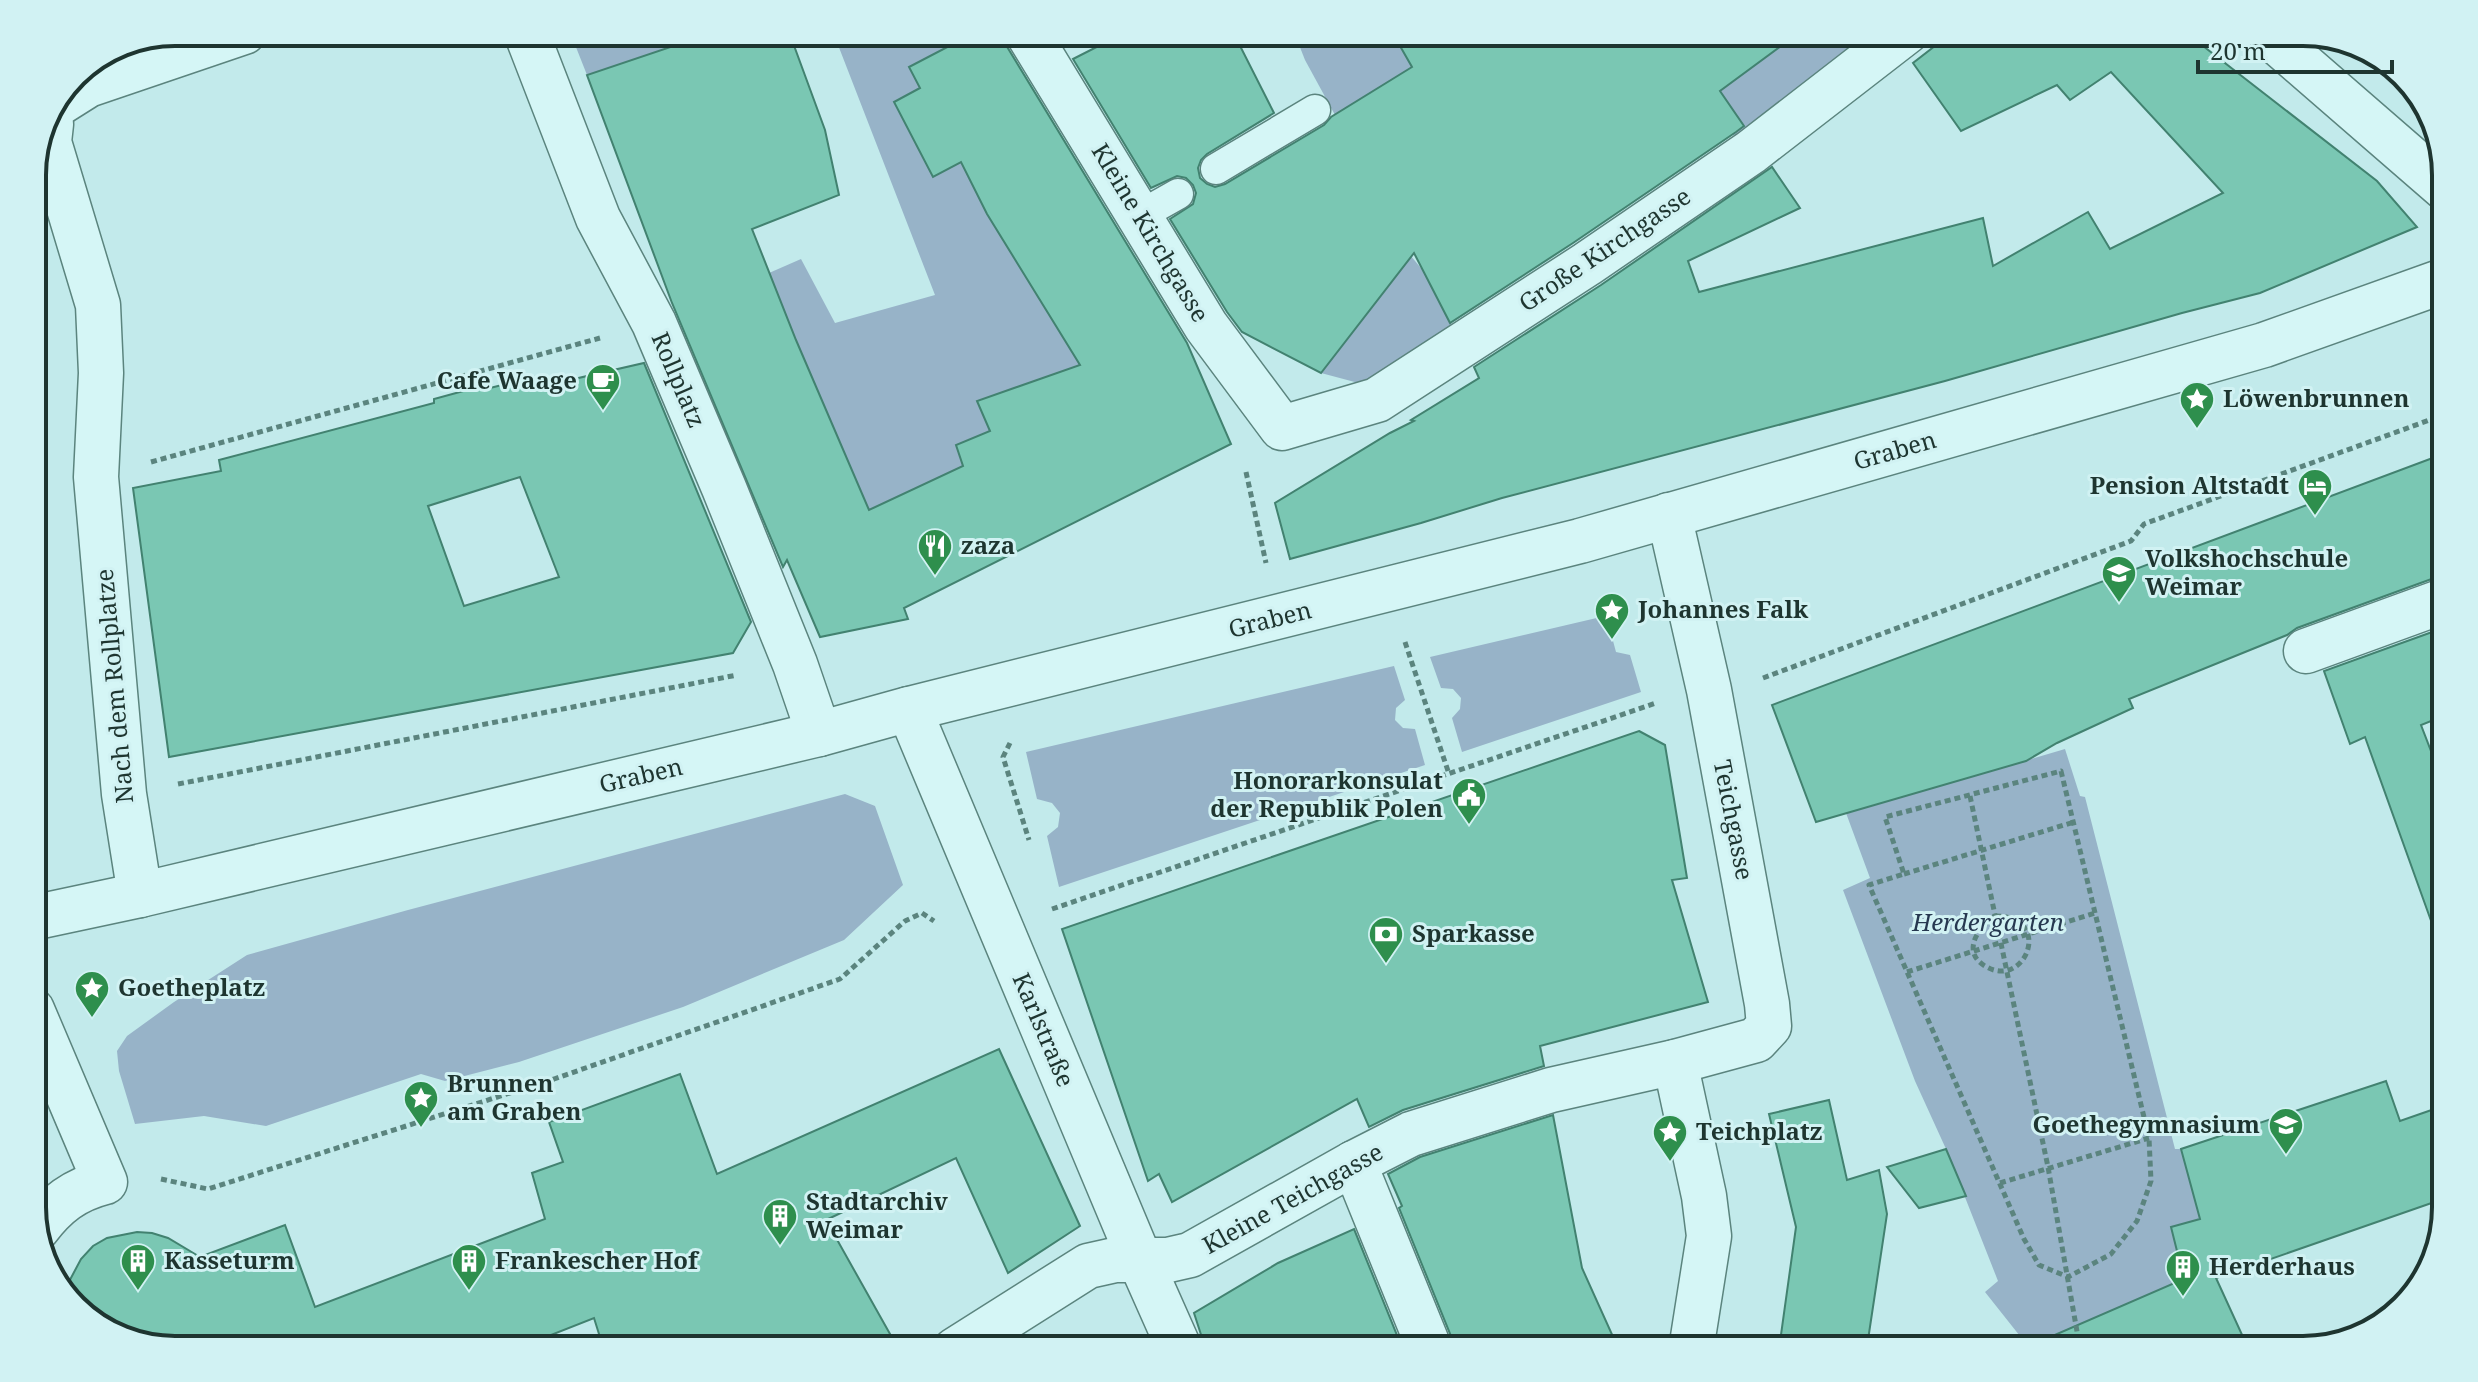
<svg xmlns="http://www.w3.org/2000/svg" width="2478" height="1382" viewBox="0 0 2478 1382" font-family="'Noto Serif',serif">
	<rect width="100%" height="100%" fill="#c2eaeb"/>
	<!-- green -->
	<g fill="#97b3c8">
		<path d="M 570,32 L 707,32 L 712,44 L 658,51 L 587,75 Z"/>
		<path d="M 833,32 L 976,32 L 910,68 L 920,88 L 894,102 L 933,177 L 961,162 L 1007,247 L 1098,386 L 1034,381 L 977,401 L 990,431 L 970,487 L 927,483 L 862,513 L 769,273 L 801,259 L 835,323 L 935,295 Z"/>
		<path d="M 1294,32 L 1392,32 L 1435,93 L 1335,115 L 1305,60 Z"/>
		<path d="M 1742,32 L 1884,32 L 1738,143 L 1712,97 Z"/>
		<path d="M 1386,226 L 1425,273 L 1457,334 L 1366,385 L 1321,373 L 1359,324 Z"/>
		<path d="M 1618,613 L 1609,626 L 1616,652 L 1630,655 L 1641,692 L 1462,752 L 1452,718 L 1460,709 L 1461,698 L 1453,689 L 1441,688 L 1430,657 Z"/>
		<path d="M 1394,666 L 1405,700 L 1396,708 L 1395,720 L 1403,728 L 1415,729 L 1425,765 L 1059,887 L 1047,836 L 1058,827 L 1060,813 L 1052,803 L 1037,799 L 1026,752 Z"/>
		<path d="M 2065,749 L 2080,796 L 2085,797 L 2175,1149 L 2181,1149 L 2200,1219 L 2171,1227 L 2184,1279 L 2031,1350 L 1985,1292 L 1998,1281 L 1946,1149 L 1915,1081 L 1843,890 L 1870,878 L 1846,813 Z"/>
		<path d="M 845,794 L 875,806 L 903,885 L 844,940 L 683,1007 L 519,1062 L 445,1081 L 421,1074 L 266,1126 L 204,1116 L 135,1124 L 119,1071 L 117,1051 L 127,1036 L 174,1002 L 247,955 L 408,910 Z"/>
	</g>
	<!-- building -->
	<g fill="#7ac7b3" stroke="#428270" stroke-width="2" fill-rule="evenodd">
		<path d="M 715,32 L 789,32 L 825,130 L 839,195 L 752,229 L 796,340 L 869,510 L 963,466 L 956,445 L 990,431 L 977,401 L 1080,365 L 987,214 L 961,162 L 933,177 L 894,102 L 920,88 L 909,67 L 976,32 L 1002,32 L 1006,45 L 1187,343 L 1231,444 L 904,608 L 908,619 L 820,637 L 787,560 L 783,567 L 672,303 L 587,75 Z"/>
		<path d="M 1126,32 L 1233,32 L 1274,113 L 1207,154 L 1201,160 L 1198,168 L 1200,178 L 1207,184 L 1215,187 L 1225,184 L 1324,125 L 1331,117 L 1412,67 L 1392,32 L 1800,32 L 1720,91 L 1744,126 L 1736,132 L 1573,243 L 1450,323 L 1414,253 L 1321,373 L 1242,332 L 1227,312 L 1170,219 L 1193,204 L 1196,193 L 1193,185 L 1186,178 L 1177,176 L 1151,188 L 1073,59 Z"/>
		<path d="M 1953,32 L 2185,32 L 2377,181 L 2417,227 L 2260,293 L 2182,313 L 1945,381 L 1502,498 L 1421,523 L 1290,559 L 1275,503 L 1390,433 L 1414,421 L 1411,420 L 1479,378 L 1474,367 L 1601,285 L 1772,167 L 1800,208 L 1688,261 L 1699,292 L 1983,218 L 1993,266 L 2088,212 L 2110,249 L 2223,193 L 2111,72 L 2070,100 L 2057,85 L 1961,131 L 1913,63 Z"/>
		<path d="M 644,363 L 751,622 L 733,653 L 169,757 L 133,488 L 221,471 L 219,460 L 434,403 L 434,399 L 489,384 L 490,388 L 534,377 L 539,387 ZM 520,477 L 559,577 L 464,606 L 428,506 Z"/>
		<path d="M 2446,453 L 2446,576 L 2437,577 L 2297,628 L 2287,635 L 2129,699 L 2133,708 L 2057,743 L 2026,761 L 1816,822 L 1772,705 Z"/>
		<path d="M 2446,627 L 2446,715 L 2421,725 L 2446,790 L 2446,942 L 2439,943 L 2365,737 L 2350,744 L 2324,671 Z"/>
		<path d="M 1639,731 L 1665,745 L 1687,878 L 1672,880 L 1708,1002 L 1540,1046 L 1544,1066 L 1403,1110 L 1369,1127 L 1357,1099 L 1172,1202 L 1159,1174 L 1148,1181 L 1062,929 Z"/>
		<path d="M 999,1049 L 1080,1226 L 1008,1273 L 956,1158 L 826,1220 L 899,1350 L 604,1350 L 594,1318 L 513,1350 L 175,1350 L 104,1331 L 63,1293 L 81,1259 L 93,1246 L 107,1238 L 137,1232 L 152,1233 L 168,1238 L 200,1257 L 285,1225 L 315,1307 L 545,1219 L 532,1173 L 563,1162 L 549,1122 L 680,1074 L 717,1174 Z"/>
		<path d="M 2386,1081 L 2400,1121 L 2446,1105 L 2446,1198 L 2216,1278 L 2249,1350 L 2020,1350 L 2184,1279 L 2171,1227 L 2200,1219 L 2181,1149 Z"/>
		<path d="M 1829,1100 L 1847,1180 L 1879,1170 L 1887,1214 L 1868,1340 L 1779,1349 L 1796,1227 L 1769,1114 Z"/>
		<path d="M 1553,1115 L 1582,1268 L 1619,1350 L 1454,1350 L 1453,1341 L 1399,1208 L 1402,1206 L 1388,1174 L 1420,1157 Z"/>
		<path d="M 1946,1149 L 1966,1196 L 1919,1208 L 1887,1167 Z"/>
		<path d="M 1354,1229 L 1403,1350 L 1206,1350 L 1194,1313 L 1278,1263 Z"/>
	</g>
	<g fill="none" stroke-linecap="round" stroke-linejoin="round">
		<!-- lane casing -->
		<g stroke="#5b847e" stroke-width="33">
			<g id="lane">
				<path d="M 1216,169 L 1315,110"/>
				<path d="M 1139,216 L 1178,194"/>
			</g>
		</g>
		<!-- street casing -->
		<g stroke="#5b847e" stroke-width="47">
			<g id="street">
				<path d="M 526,32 L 598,218 L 654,323 L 724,488 L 795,664 L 819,734"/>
				<path d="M 1027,32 L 1206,326 L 1282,428 L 1377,400 L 1587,264 L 1751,152 L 1906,32"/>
				<path d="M 2265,32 L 2446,189"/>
				<path d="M 61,102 L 88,85 L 244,32"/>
				<path d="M 51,124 L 49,142 L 98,305 L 101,373 L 96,477 L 124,794 L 140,895"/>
				<path d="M 2306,651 L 2446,600"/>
				<path d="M 909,709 L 1140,1260 L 1180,1350"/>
				<path d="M 32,918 L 140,895 L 819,734 L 909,709 L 1580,541 L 2264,345 L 2446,280"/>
				<path d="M 32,1010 L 105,1182 C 74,1190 56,1204 37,1229"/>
				<path d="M 1675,1062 L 1704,1196 L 1709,1236 L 1691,1350"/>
				<path d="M 1354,1163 L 1430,1350"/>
				<path d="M 955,1350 L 1088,1266 L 1115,1260 L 1168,1260 L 1190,1255 L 1354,1163 L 1411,1134 L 1551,1090 L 1675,1062 L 1756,1040 L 1769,1026 L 1767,1004 L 1709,690 L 1669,515"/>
			</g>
		</g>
		<!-- path -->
		<g stroke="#5b847e" stroke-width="5" stroke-dasharray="6 4" stroke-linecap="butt">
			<path d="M 151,462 L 600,338"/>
			<path d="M 1246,472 L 1266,563"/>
			<path d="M 1405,642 L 1449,774"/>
			<path d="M 1763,678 L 2131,541 L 2144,524 L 2446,414"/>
			<path d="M 1010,743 L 1003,757 L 1029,840"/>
			<path d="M 2061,771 L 2149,1138 L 2151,1181 L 2137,1221 L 2111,1254 L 2068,1277 L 2039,1265 L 2024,1239 L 1869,885 L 1904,874 L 1885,817 Z"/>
			<path d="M 178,784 L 737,675"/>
			<path d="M 1970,796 L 2048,1167 L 2078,1337 L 2085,1350"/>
			<path d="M 1904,874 L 2074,822"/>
			<path d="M 1052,909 L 1656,703"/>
			<path d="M 1995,916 C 2055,916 2025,991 1985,966 C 1961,952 1978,927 1995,916 Z"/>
			<path d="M 1907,972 L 2095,913"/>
			<path d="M 161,1179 L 208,1189 L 554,1079 L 840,979 L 905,921 L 922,913 L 934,921"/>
			<path d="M 2000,1183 L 2149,1138"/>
		</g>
		<!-- lane -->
		<use href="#lane" stroke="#d5f6f6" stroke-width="30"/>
		<!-- street -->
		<use href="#street" stroke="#d5f6f6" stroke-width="44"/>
	</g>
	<!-- icons -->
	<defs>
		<g id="cafe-pin" transform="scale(1.8)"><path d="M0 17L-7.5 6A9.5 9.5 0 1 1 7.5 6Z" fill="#2e8f4d" stroke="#d1f2f3"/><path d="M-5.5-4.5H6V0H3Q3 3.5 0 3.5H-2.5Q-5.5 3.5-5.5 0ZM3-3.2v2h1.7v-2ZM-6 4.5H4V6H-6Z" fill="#fff"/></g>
		<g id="sight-pin" transform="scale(1.8)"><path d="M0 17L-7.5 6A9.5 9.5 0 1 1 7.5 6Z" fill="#2e8f4d" stroke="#d1f2f3"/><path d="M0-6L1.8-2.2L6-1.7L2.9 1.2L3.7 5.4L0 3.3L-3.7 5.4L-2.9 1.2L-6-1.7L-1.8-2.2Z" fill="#fff"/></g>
		<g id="hotel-pin" transform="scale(1.8)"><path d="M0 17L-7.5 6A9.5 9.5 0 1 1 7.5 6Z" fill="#2e8f4d" stroke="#d1f2f3"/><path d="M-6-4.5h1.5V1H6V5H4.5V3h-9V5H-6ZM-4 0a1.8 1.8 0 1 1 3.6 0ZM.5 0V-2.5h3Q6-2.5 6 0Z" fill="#fff"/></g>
		<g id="restaurant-pin" transform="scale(1.8)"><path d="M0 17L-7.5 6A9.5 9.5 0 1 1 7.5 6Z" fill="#2e8f4d" stroke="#d1f2f3"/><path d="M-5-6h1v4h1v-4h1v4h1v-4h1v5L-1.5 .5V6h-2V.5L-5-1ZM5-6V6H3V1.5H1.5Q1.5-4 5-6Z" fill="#fff"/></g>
		<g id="university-pin" transform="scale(1.8)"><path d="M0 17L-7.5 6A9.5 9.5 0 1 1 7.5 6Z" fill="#2e8f4d" stroke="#d1f2f3"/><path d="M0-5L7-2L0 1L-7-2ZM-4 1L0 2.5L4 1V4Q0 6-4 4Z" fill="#fff"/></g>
		<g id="civic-pin" transform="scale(1.8)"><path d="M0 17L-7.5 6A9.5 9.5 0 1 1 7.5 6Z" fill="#2e8f4d" stroke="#d1f2f3"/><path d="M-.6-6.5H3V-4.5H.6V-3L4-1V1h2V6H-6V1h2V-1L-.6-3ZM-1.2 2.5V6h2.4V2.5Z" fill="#fff"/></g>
		<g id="bank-pin" transform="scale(1.8)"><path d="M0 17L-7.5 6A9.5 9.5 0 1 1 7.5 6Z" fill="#2e8f4d" stroke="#d1f2f3"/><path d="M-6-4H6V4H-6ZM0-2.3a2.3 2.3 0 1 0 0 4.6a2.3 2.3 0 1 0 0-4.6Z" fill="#fff"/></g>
		<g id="school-pin" transform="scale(1.8)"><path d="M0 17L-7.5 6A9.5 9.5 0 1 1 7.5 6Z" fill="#2e8f4d" stroke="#d1f2f3"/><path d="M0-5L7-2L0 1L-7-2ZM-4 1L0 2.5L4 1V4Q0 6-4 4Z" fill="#fff"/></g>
		<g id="building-pin" transform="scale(1.8)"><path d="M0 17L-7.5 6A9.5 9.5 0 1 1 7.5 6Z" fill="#2e8f4d" stroke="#d1f2f3"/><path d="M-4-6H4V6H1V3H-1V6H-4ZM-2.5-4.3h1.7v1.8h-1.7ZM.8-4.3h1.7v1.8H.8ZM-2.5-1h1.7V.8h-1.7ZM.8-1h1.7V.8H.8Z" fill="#fff"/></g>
	</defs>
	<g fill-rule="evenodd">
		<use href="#cafe-pin" x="603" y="381"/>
		<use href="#sight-pin" x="2197" y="399"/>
		<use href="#hotel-pin" x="2315" y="486"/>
		<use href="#restaurant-pin" x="935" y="546"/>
		<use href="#university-pin" x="2119" y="573"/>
		<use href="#sight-pin" x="1612" y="610"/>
		<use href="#civic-pin" x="1469" y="795"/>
		<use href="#bank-pin" x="1386" y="934"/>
		<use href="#sight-pin" x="92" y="988"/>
		<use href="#sight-pin" x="421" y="1098"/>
		<use href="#school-pin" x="2286" y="1125"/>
		<use href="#sight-pin" x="1670" y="1132"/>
		<use href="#building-pin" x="780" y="1216"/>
		<use href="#building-pin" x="138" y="1261"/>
		<use href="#building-pin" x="469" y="1261"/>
		<use href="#building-pin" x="2183" y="1267"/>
	</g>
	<g text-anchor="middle" stroke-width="6" stroke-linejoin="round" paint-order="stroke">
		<!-- street labels -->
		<g font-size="24" fill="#1e3530" stroke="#d1f2f3">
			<text transform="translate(1150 233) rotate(59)" y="8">Kleine Kirchgasse</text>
			<text transform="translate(1605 250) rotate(-34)" y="8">Große Kirchgasse</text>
			<text transform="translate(678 380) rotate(67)" y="8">Rollplatz</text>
			<text transform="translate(1895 451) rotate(-16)" y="8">Graben</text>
			<text transform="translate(1270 620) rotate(-14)" y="8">Graben</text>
			<text transform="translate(115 686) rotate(-95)" y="8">Nach dem Rollplatze</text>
			<text transform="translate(641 776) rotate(-13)" y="8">Graben</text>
			<text transform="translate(1733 820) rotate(79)" y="8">Teichgasse</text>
			<text transform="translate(1043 1030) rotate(67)" y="8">Karlstraße</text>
			<text transform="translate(1293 1199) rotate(-29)" y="8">Kleine Teichgasse</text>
		</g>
		<!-- poi labels -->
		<g font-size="24" font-weight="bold" fill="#1e3530" stroke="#d1f2f3" text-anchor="start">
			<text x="577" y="389" text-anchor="end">Cafe Waage</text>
			<text x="2223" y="407">Löwenbrunnen</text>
			<text x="2289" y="494" text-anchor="end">Pension Altstadt</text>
			<text x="961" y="554">zaza</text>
			<text x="2145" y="567">Volkshochschule<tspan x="2145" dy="28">Weimar</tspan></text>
			<text x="1638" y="618">Johannes Falk</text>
			<text x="1443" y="789" text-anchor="end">Honorarkonsulat<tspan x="1443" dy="28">der Republik Polen</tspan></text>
			<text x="1412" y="942">Sparkasse</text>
			<text x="118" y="996">Goetheplatz</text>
			<text x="447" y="1092">Brunnen<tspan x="447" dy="28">am Graben</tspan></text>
			<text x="2260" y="1133" text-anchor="end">Goethegymnasium</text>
			<text x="1696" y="1140">Teichplatz</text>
			<text x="806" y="1210">Stadtarchiv<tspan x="806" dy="28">Weimar</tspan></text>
			<text x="164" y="1269">Kasseturm</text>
			<text x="495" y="1269">Frankescher Hof</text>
			<text x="2209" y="1275">Herderhaus</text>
		</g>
		<!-- park labels -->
		<g font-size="24" font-style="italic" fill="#263850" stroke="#d1f2f3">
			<text x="1988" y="931">Herdergarten</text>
		</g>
	</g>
	<!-- crop -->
	<path d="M0 0H2478V1382H0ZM175 46H2303A129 129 0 0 1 2432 175V1207A129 129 0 0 1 2303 1336H175A129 129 0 0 1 46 1207V175A129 129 0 0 1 175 46Z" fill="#d1f2f3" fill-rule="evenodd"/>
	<path fill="none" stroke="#1e3530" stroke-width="4" d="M175 46H2303A129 129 0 0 1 2432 175V1207A129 129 0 0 1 2303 1336H175A129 129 0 0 1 46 1207V175A129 129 0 0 1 175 46Z"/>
	<!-- scale -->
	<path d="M2198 60v12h194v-12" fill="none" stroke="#1e3530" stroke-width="4"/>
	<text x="2210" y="60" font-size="24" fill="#1e3530" stroke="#d1f2f3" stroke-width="6" paint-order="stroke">20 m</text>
</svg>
